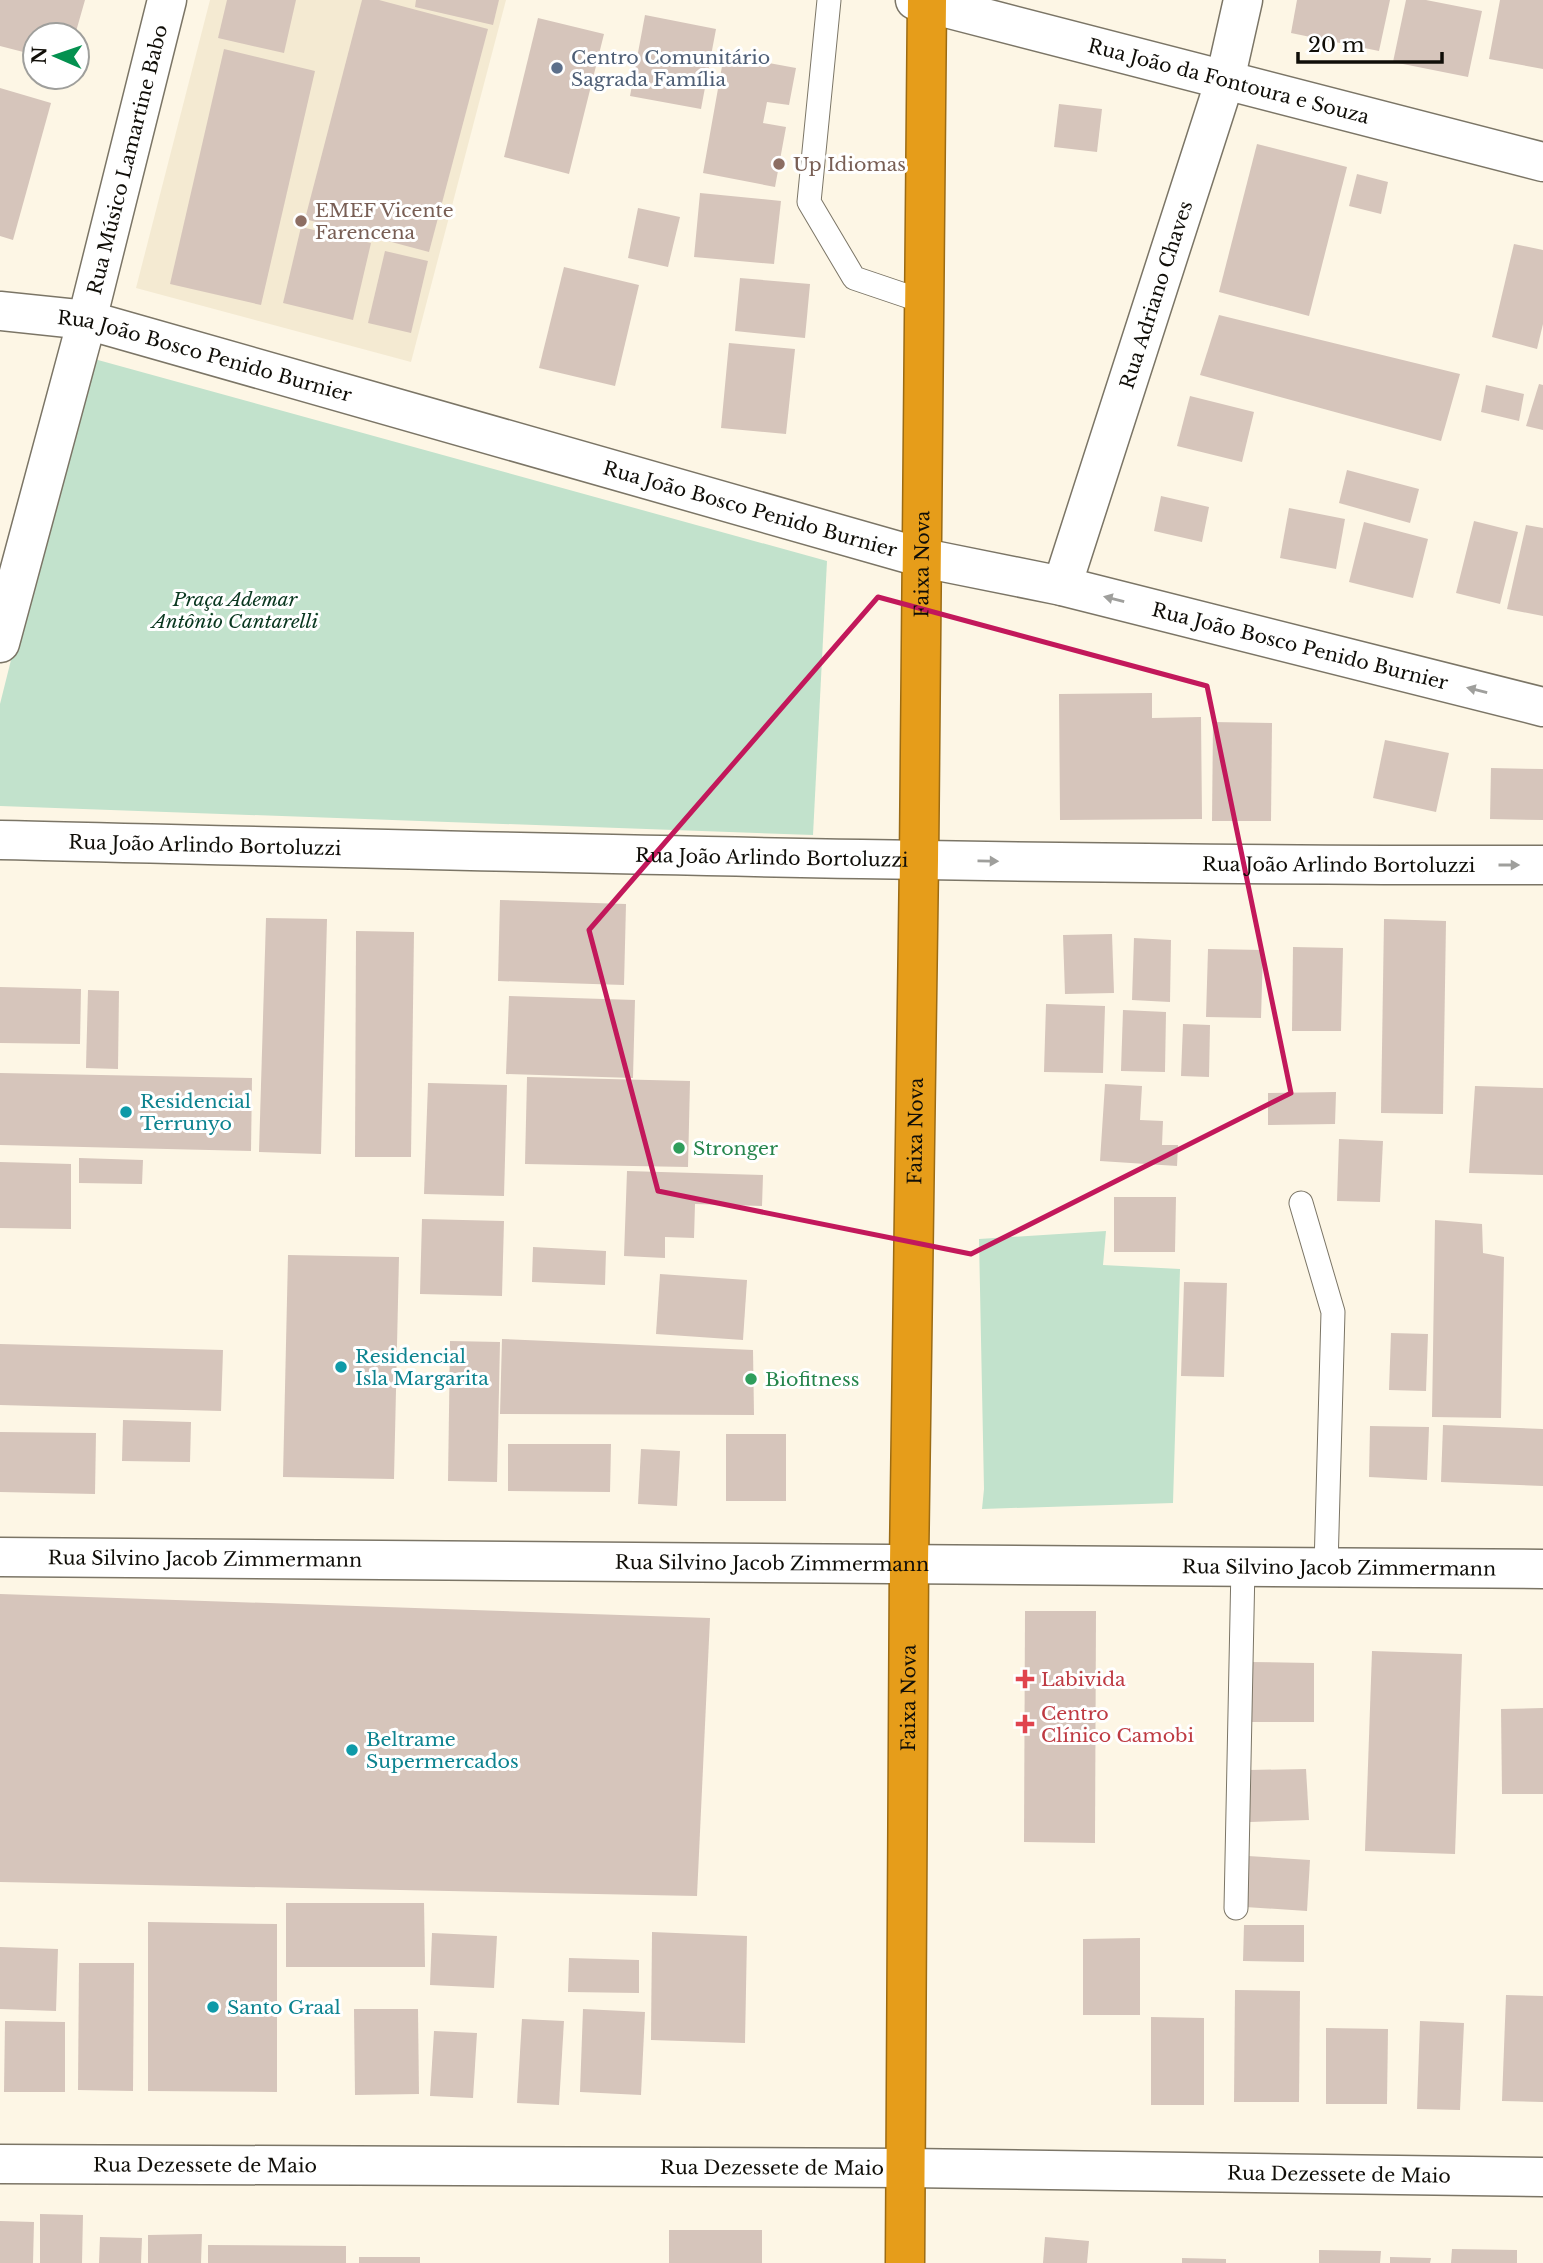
<svg xmlns="http://www.w3.org/2000/svg" width="1543" height="2263" viewBox="0 0 1543 2263" font-family="'Libre Baskerville',serif">
	<rect width="100%" height="100%" fill="#fdf6e5"/>
	<!-- built -->
	<path fill="#f4ead2" d="M 210,0 L 506,0 L 411,362 L 136,288 Z"/>
	<!-- green -->
	<g fill="#c2e2cc">
		<path d="M 87,357 L 827,561 L 813,835 L 0,806 L 0,704 Z"/>
		<path d="M 1106,1231 L 1103,1265 L 1180,1269 L 1173,1503 L 982,1509 L 984,1489 L 979,1239 Z"/>
	</g>
	<!-- building -->
	<g fill="#d6c5bb">
		<path d="M 0,0 L 85,0 L 75,35 L 35,35 L 35,55 L 0,46 Z"/>
		<path d="M 227,0 L 296,0 L 284,53 L 218,38 Z"/>
		<path d="M 362,0 L 379,0 L 488,29 L 429,252 L 305,219 Z"/>
		<path d="M 416,0 L 499,0 L 493,25 L 415,7 Z"/>
		<path d="M 1297,0 L 1390,0 L 1379,51 L 1291,33 Z"/>
		<path d="M 1406,0 L 1426,0 L 1482,11 L 1468,77 L 1393,62 Z"/>
		<path d="M 1500,0 L 1543,0 L 1543,69 L 1489,59 Z"/>
		<path d="M 645,15 L 716,29 L 701,109 L 630,96 Z"/>
		<path d="M 538,18 L 604,34 L 569,174 L 504,157 Z"/>
		<path d="M 224,49 L 315,71 L 261,305 L 170,284 Z"/>
		<path d="M 724,55 L 796,68 L 789,105 L 767,102 L 763,123 L 786,127 L 775,187 L 703,173 Z"/>
		<path d="M 0,88 L 51,103 L 13,240 L 0,236 Z"/>
		<path d="M 1059,104 L 1102,109 L 1097,152 L 1054,147 Z"/>
		<path d="M 1257,144 L 1347,167 L 1309,316 L 1219,292 Z"/>
		<path d="M 1357,174 L 1388,182 L 1381,214 L 1349,206 Z"/>
		<path d="M 700,193 L 781,201 L 774,264 L 694,257 Z"/>
		<path d="M 638,208 L 680,217 L 668,267 L 628,258 Z"/>
		<path d="M 301,227 L 371,243 L 353,320 L 283,303 Z"/>
		<path d="M 1514,244 L 1543,250 L 1543,324 L 1537,349 L 1492,337 Z"/>
		<path d="M 385,251 L 428,261 L 411,333 L 368,323 Z"/>
		<path d="M 564,267 L 639,285 L 615,386 L 539,368 Z"/>
		<path d="M 740,278 L 810,284 L 805,338 L 735,331 Z"/>
		<path d="M 1219,315 L 1460,374 L 1441,441 L 1200,375 Z"/>
		<path d="M 729,343 L 795,349 L 786,434 L 721,428 Z"/>
		<path d="M 1539,384 L 1543,385 L 1543,430 L 1526,426 Z"/>
		<path d="M 1486,385 L 1524,394 L 1519,421 L 1481,412 Z"/>
		<path d="M 1190,396 L 1254,412 L 1242,462 L 1177,446 Z"/>
		<path d="M 1347,470 L 1419,489 L 1410,523 L 1339,503 Z"/>
		<path d="M 1161,496 L 1209,507 L 1202,542 L 1154,531 Z"/>
		<path d="M 1289,508 L 1345,519 L 1336,569 L 1280,558 Z"/>
		<path d="M 1474,521 L 1518,532 L 1500,604 L 1456,593 Z"/>
		<path d="M 1364,522 L 1428,539 L 1413,598 L 1349,582 Z"/>
		<path d="M 1526,525 L 1543,528 L 1543,616 L 1507,609 Z"/>
		<path d="M 1152,693 L 1152,718 L 1201,717 L 1202,819 L 1060,820 L 1059,694 Z"/>
		<path d="M 1213,722 L 1272,723 L 1271,821 L 1212,821 Z"/>
		<path d="M 1385,740 L 1449,753 L 1436,812 L 1373,798 Z"/>
		<path d="M 1491,768 L 1543,769 L 1543,820 L 1490,819 Z"/>
		<path d="M 500,900 L 626,904 L 624,985 L 498,981 Z"/>
		<path d="M 266,918 L 327,919 L 321,1154 L 259,1152 Z"/>
		<path d="M 1384,919 L 1446,921 L 1443,1114 L 1381,1113 Z"/>
		<path d="M 356,931 L 414,932 L 411,1157 L 355,1157 Z"/>
		<path d="M 1112,934 L 1114,993 L 1065,994 L 1063,935 Z"/>
		<path d="M 1134,938 L 1171,940 L 1170,1002 L 1132,1000 Z"/>
		<path d="M 1293,947 L 1343,948 L 1341,1031 L 1292,1031 Z"/>
		<path d="M 1208,949 L 1263,950 L 1261,1018 L 1206,1017 Z"/>
		<path d="M 0,987 L 81,989 L 80,1044 L 0,1043 Z"/>
		<path d="M 88,990 L 119,991 L 118,1069 L 86,1068 Z"/>
		<path d="M 509,996 L 635,1000 L 633,1078 L 506,1074 Z"/>
		<path d="M 1046,1004 L 1105,1006 L 1103,1073 L 1044,1072 Z"/>
		<path d="M 1123,1010 L 1166,1012 L 1165,1072 L 1121,1071 Z"/>
		<path d="M 1183,1024 L 1210,1025 L 1209,1077 L 1181,1076 Z"/>
		<path d="M 0,1073 L 252,1078 L 251,1151 L 0,1145 Z"/>
		<path d="M 527,1077 L 690,1081 L 688,1167 L 525,1164 Z"/>
		<path d="M 428,1083 L 507,1085 L 504,1196 L 424,1194 Z"/>
		<path d="M 1105,1084 L 1142,1086 L 1140,1120 L 1163,1121 L 1162,1145 L 1178,1145 L 1177,1166 L 1100,1161 Z"/>
		<path d="M 1475,1086 L 1543,1088 L 1543,1175 L 1469,1173 Z"/>
		<path d="M 1336,1092 L 1335,1124 L 1268,1125 L 1268,1093 Z"/>
		<path d="M 1339,1139 L 1383,1141 L 1380,1202 L 1337,1201 Z"/>
		<path d="M 79,1158 L 143,1160 L 142,1184 L 79,1183 Z"/>
		<path d="M 0,1162 L 71,1164 L 71,1229 L 0,1228 Z"/>
		<path d="M 627,1171 L 763,1175 L 762,1206 L 695,1204 L 694,1238 L 665,1237 L 665,1258 L 624,1256 Z"/>
		<path d="M 1114,1197 L 1176,1197 L 1175,1252 L 1114,1252 Z"/>
		<path d="M 422,1219 L 504,1221 L 502,1296 L 420,1294 Z"/>
		<path d="M 1435,1220 L 1482,1224 L 1483,1253 L 1504,1257 L 1501,1418 L 1432,1417 Z"/>
		<path d="M 533,1247 L 606,1251 L 605,1285 L 532,1282 Z"/>
		<path d="M 288,1255 L 399,1257 L 394,1479 L 283,1477 Z"/>
		<path d="M 660,1274 L 747,1280 L 743,1340 L 656,1334 Z"/>
		<path d="M 1184,1282 L 1227,1283 L 1224,1377 L 1181,1376 Z"/>
		<path d="M 1391,1333 L 1428,1334 L 1426,1391 L 1389,1390 Z"/>
		<path d="M 502,1339 L 753,1350 L 754,1415 L 500,1414 Z"/>
		<path d="M 450,1341 L 500,1342 L 497,1482 L 448,1481 Z"/>
		<path d="M 0,1344 L 223,1350 L 221,1411 L 0,1405 Z"/>
		<path d="M 123,1420 L 191,1422 L 190,1462 L 122,1461 Z"/>
		<path d="M 1443,1425 L 1543,1429 L 1543,1486 L 1441,1482 Z"/>
		<path d="M 1370,1426 L 1429,1427 L 1427,1480 L 1369,1477 Z"/>
		<path d="M 0,1432 L 96,1433 L 95,1494 L 0,1492 Z"/>
		<rect x="726" y="1434" width="60" height="67"/>
		<path d="M 508,1444 L 611,1444 L 610,1492 L 508,1491 Z"/>
		<path d="M 641,1449 L 680,1451 L 677,1506 L 638,1504 Z"/>
		<path d="M 0,1594 L 710,1618 L 697,1896 L 0,1882 Z"/>
		<path d="M 1025,1611 L 1096,1611 L 1095,1843 L 1024,1842 Z"/>
		<path d="M 1372,1651 L 1462,1654 L 1455,1854 L 1365,1851 Z"/>
		<path d="M 1250,1662 L 1314,1663 L 1314,1722 L 1250,1722 Z"/>
		<path d="M 1543,1708 L 1543,1794 L 1502,1794 L 1501,1709 Z"/>
		<path d="M 1306,1769 L 1309,1820 L 1250,1822 L 1249,1770 Z"/>
		<path d="M 1248,1856 L 1310,1860 L 1307,1911 L 1245,1907 Z"/>
		<path d="M 286,1903 L 424,1903 L 425,1967 L 286,1967 Z"/>
		<path d="M 148,1922 L 277,1924 L 277,2092 L 148,2091 Z"/>
		<path d="M 1244,1925 L 1304,1925 L 1304,1962 L 1243,1961 Z"/>
		<path d="M 652,1932 L 747,1936 L 745,2043 L 651,2040 Z"/>
		<path d="M 432,1933 L 497,1936 L 494,1988 L 430,1985 Z"/>
		<path d="M 1140,1938 L 1140,2015 L 1083,2015 L 1083,1939 Z"/>
		<path d="M 0,1947 L 58,1949 L 56,2011 L 0,2009 Z"/>
		<path d="M 569,1958 L 639,1960 L 639,1993 L 568,1992 Z"/>
		<path d="M 79,1963 L 134,1963 L 133,2091 L 78,2090 Z"/>
		<path d="M 1235,1990 L 1300,1991 L 1299,2102 L 1234,2102 Z"/>
		<path d="M 1506,1995 L 1543,1996 L 1543,2102 L 1502,2101 Z"/>
		<path d="M 354,2009 L 418,2009 L 419,2094 L 355,2095 Z"/>
		<path d="M 583,2009 L 645,2012 L 641,2095 L 580,2092 Z"/>
		<path d="M 1151,2017 L 1204,2018 L 1204,2105 L 1151,2105 Z"/>
		<path d="M 522,2019 L 564,2021 L 559,2105 L 517,2103 Z"/>
		<path d="M 5,2021 L 65,2022 L 65,2092 L 4,2092 Z"/>
		<path d="M 1420,2021 L 1464,2023 L 1460,2110 L 1417,2109 Z"/>
		<path d="M 1326,2028 L 1388,2029 L 1387,2104 L 1326,2104 Z"/>
		<path d="M 434,2031 L 477,2033 L 473,2098 L 430,2096 Z"/>
		<path d="M 40,2214 L 83,2215 L 82,2263 L 40,2263 Z"/>
		<path d="M 0,2221 L 34,2222 L 33,2263 L 0,2263 Z"/>
		<rect x="669" y="2230" width="93" height="33"/>
		<path d="M 202,2234 L 201,2263 L 148,2263 L 148,2235 Z"/>
		<path d="M 100,2237 L 142,2238 L 141,2263 L 99,2263 Z"/>
		<path d="M 1045,2237 L 1089,2241 L 1087,2263 L 1043,2263 Z"/>
		<path d="M 208,2245 L 346,2246 L 346,2263 L 208,2263 Z"/>
		<path d="M 1452,2249 L 1517,2250 L 1517,2263 L 1451,2263 Z"/>
		<path d="M 1319,2250 L 1381,2251 L 1380,2263 L 1319,2263 Z"/>
		<rect x="359" y="2257" width="61" height="6"/>
		<path d="M 1390,2257 L 1431,2258 L 1430,2263 L 1390,2263 Z"/>
		<path d="M 1182,2258 L 1226,2259 L 1226,2263 L 1182,2263 Z"/>
	</g>
	<g fill="none" stroke-linecap="round" stroke-linejoin="round">
		<!-- lane casing -->
		<g stroke="#7b7566" stroke-width="25">
			<g id="lane">
				<path d="M 829,0 L 809,202 L 854,278 L 925,302"/>
				<path d="M 1301,1203 L 1333,1312 L 1326,1567"/>
				<path d="M 1236,1908 L 1243,1566"/>
			</g>
		</g>
		<!-- street casing -->
		<g stroke="#7b7566" stroke-width="41">
			<g id="street">
				<path id="s1" d="M 915,0 L 1543,162"/>
				<path id="s2" d="M 0,311 L 87,320 L 923,558 L 1062,586 L 1543,707"/>
				<path id="s3" d="M 1062,586 L 1225,80 L 1243,0"/>
				<path id="s4" d="M 0,643 L 87,320 L 167,0"/>
				<path id="s5" d="M 0,840 C 514,852 1029,866 1543,865"/>
				<path id="s6" d="M 0,1557 L 1543,1569"/>
				<path id="s7" d="M 0,2164 L 907,2168 L 1543,2177"/>
			</g>
		</g>
		<!-- highway casing -->
		<g stroke="#9b6b14" stroke-width="41">
			<g id="highway">
				<path id="s8" d="M 905,2263 L 909,1563 L 919,860 L 927,0"/>
			</g>
		</g>
		<!-- lane -->
		<use href="#lane" stroke="#fff" stroke-width="23"/>
		<!-- street -->
		<use href="#street" stroke="#fff" stroke-width="38"/>
		<!-- highway -->
		<use href="#highway" stroke="#e69d1a" stroke-width="38"/>
	</g>
	<!-- one-way arrows -->
	<defs><path id="oneway-solid" d="M-6-.8H1V-3.2L6.5 0L1 3.2V.8H-6Z" transform="scale(1.75)"/></defs>
	<g fill="#9f9f9c">
		<use href="#oneway-solid" transform="translate(1114 599) rotate(-166)"/>
		<use href="#oneway-solid" transform="translate(1477 690) rotate(-166)"/>
		<use href="#oneway-solid" transform="translate(988 861) rotate(1)"/>
		<use href="#oneway-solid" transform="translate(1509 865)"/>
	</g>
	<!-- marked area -->
	<path fill="none" stroke="#c2185b" stroke-width="5" stroke-linejoin="round" d="M 878,597 L 1207,686 L 1291,1093 L 971,1254 L 658,1191 L 589,930 Z"/>
	<!-- markers -->
	<circle fill="#5c6f8a" stroke="#fff" stroke-width="2.5" cx="557" cy="68" r="7"/>
	<g fill="#8d6e63" stroke="#fff" stroke-width="2.5">
		<circle cx="779" cy="164" r="7"/>
		<circle cx="301" cy="221" r="7"/>
	</g>
	<g fill="#0f9aa8" stroke="#fff" stroke-width="2.5">
		<circle cx="126" cy="1112" r="7"/>
		<circle cx="341" cy="1367" r="7"/>
		<circle cx="352" cy="1750" r="7"/>
		<circle cx="213" cy="2007" r="7"/>
	</g>
	<g fill="#2e9e5b" stroke="#fff" stroke-width="2.5">
		<circle cx="679" cy="1148" r="7"/>
		<circle cx="751" cy="1379" r="7"/>
	</g>
	<g fill="#e0444e" stroke="#fff" stroke-width="2.5">
		<path d="M1021.5 1668.5h7v7h7v7h-7v7h-7v-7h-7v-7h7z"/>
		<path d="M1021.5 1713.5h7v7h7v7h-7v7h-7v-7h-7v-7h7z"/>
	</g>
	<g text-anchor="middle" stroke-width="6" stroke-linejoin="round" paint-order="stroke">
		<!-- service labels -->
		<g font-size="19" fill="#4e5e75" stroke="#fff" text-anchor="start">
			<text x="571" y="64">Centro Comunitário<tspan x="571" dy="22">Sagrada Família</tspan></text>
		</g>
		<!-- street labels -->
		<g font-size="19" fill="#100e08" stroke="#fff">
			<text dy="7" stroke="none"><textPath href="#s1" startOffset="324">Rua João da Fontoura e Souza</textPath></text>
			<text dy="7" stroke="none"><textPath href="#s4" startOffset="500">Rua Músico Lamartine Babo</textPath></text>
			<text dy="7" stroke="none"><textPath href="#s3" startOffset="306">Rua Adriano Chaves</textPath></text>
			<text dy="7" stroke="none"><textPath href="#s2" startOffset="210">Rua João Bosco Penido Burnier</textPath></text>
			<text dy="7" stroke="none"><textPath href="#s2" startOffset="777">Rua João Bosco Penido Burnier</textPath></text>
			<text dy="7" stroke="none"><textPath href="#s8" startOffset="1699">Faixa Nova</textPath></text>
			<text dy="7" stroke="none"><textPath href="#s2" startOffset="1344">Rua João Bosco Penido Burnier</textPath></text>
			<text dy="7" stroke="none"><textPath href="#s5" startOffset="205">Rua João Arlindo Bortoluzzi</textPath></text>
			<text dy="7" stroke="none"><textPath href="#s5" startOffset="772">Rua João Arlindo Bortoluzzi</textPath></text>
			<text dy="7" stroke="none"><textPath href="#s5" startOffset="1339">Rua João Arlindo Bortoluzzi</textPath></text>
			<text dy="7" stroke="none"><textPath href="#s8" startOffset="1132">Faixa Nova</textPath></text>
			<text dy="7" stroke="none"><textPath href="#s6" startOffset="205">Rua Silvino Jacob Zimmermann</textPath></text>
			<text dy="7" stroke="none"><textPath href="#s6" startOffset="772">Rua Silvino Jacob Zimmermann</textPath></text>
			<text dy="7" stroke="none"><textPath href="#s6" startOffset="1339">Rua Silvino Jacob Zimmermann</textPath></text>
			<text dy="7" stroke="none"><textPath href="#s8" startOffset="565">Faixa Nova</textPath></text>
			<text dy="7" stroke="none"><textPath href="#s7" startOffset="205">Rua Dezessete de Maio</textPath></text>
			<text dy="7" stroke="none"><textPath href="#s7" startOffset="772">Rua Dezessete de Maio</textPath></text>
			<text dy="7" stroke="none"><textPath href="#s7" startOffset="1339">Rua Dezessete de Maio</textPath></text>
		</g>
		<!-- education labels -->
		<g font-size="19" fill="#785e54" stroke="#fff" text-anchor="start">
			<text x="793" y="171">Up Idiomas</text>
			<text x="315" y="217">EMEF Vicente<tspan x="315" dy="22">Farencena</tspan></text>
		</g>
		<!-- park labels -->
		<g font-size="19" font-style="italic" fill="#09371f" stroke="#fff">
			<text x="235" y="606">Praça Ademar<tspan x="235" dy="22">Antônio Cantarelli</tspan></text>
		</g>
		<!-- culture labels -->
		<g font-size="19" fill="#0d838f" stroke="#fff" text-anchor="start">
			<text x="140" y="1108">Residencial<tspan x="140" dy="22">Terrunyo</tspan></text>
			<text x="355" y="1363">Residencial<tspan x="355" dy="22">Isla Margarita</tspan></text>
			<text x="366" y="1746">Beltrame<tspan x="366" dy="22">Supermercados</tspan></text>
			<text x="227" y="2014">Santo Graal</text>
		</g>
		<!-- leisure labels -->
		<g font-size="19" fill="#27864d" stroke="#fff" text-anchor="start">
			<text x="693" y="1155">Stronger</text>
			<text x="765" y="1386">Biofitness</text>
		</g>
		<!-- health labels -->
		<g font-size="19" fill="#be3a42" stroke="#fff" text-anchor="start">
			<text x="1041" y="1686">Labivida</text>
			<text x="1041" y="1720">Centro<tspan x="1041" dy="22">Clínico Camobi</tspan></text>
		</g>
	</g>
	<!-- north arrow -->
	<g transform="translate(56 56) rotate(272)"><circle r="33" fill="#ffffff" stroke="#9f9f9c" stroke-width="2"/>
	<path d="M0-5L12 26L0 18L-12 26Z" fill="#049150"/>
	<text y="-10" font-size="19" font-weight="bold" text-anchor="middle" fill="#100e08">N</text>
	</g>
	<!-- scale -->
	<path d="M1298 52v10h144v-10" fill="none" stroke="#100e08" stroke-width="3.5"/>
	<text x="1308" y="52" font-size="21" fill="#100e08" stroke="#ffffff" stroke-width="5" paint-order="stroke">20 m</text>
</svg>
